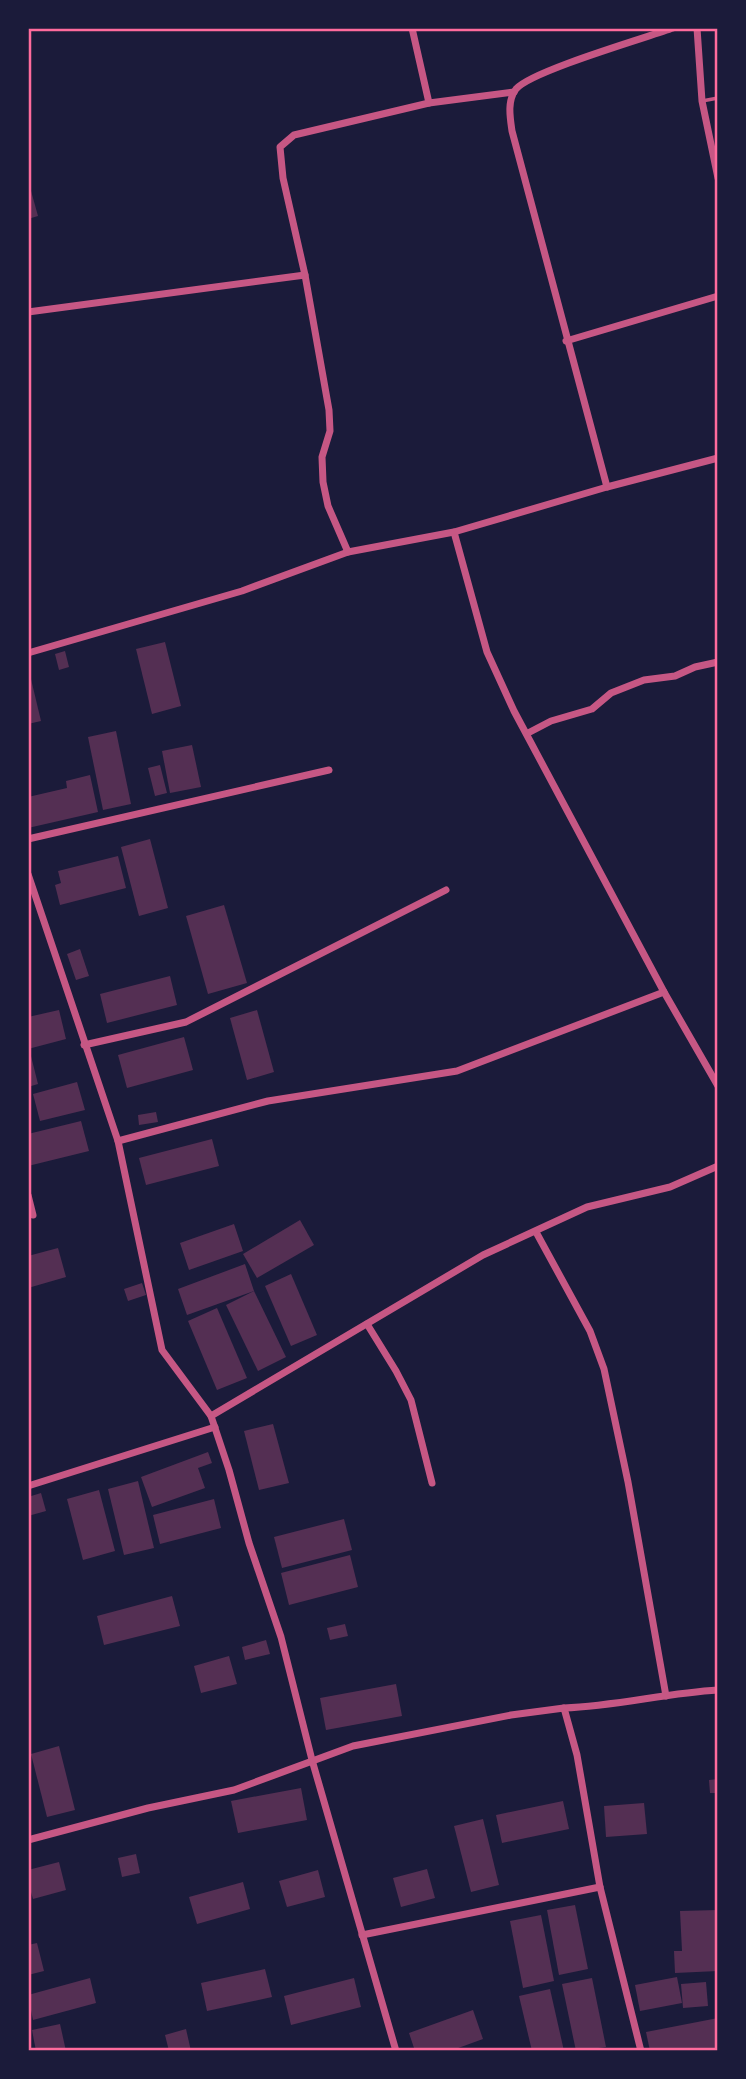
<svg xmlns="http://www.w3.org/2000/svg" width="746" height="2079" viewBox="0 0 746 2079" font-family="Jost,sans-serif">
	<rect width="100%" height="100%" fill="#1b1b3a"/>
	<!-- building -->
	<g fill="#542f53">
		<path d="M 28,180 L 38,216 L 28,219 Z"/>
		<path d="M 165,642 L 181,706 L 152,714 L 136,649 Z"/>
		<path d="M 65,651 L 69,667 L 59,670 L 55,654 Z"/>
		<path d="M 31,679 L 41,721 L 28,724 L 28,680 Z"/>
		<path d="M 116,731 L 131,804 L 103,810 L 88,737 Z"/>
		<path d="M 192,745 L 201,787 L 170,793 L 162,751 Z"/>
		<path d="M 160,765 L 167,793 L 155,796 L 148,768 Z"/>
		<path d="M 90,775 L 98,812 L 28,828 L 28,814 L 31,813 L 28,797 L 67,788 L 66,781 Z"/>
		<path d="M 150,839 L 168,908 L 139,916 L 121,847 Z"/>
		<path d="M 118,856 L 126,888 L 60,905 L 55,885 L 61,883 L 58,871 Z"/>
		<path d="M 224,905 L 247,983 L 208,994 L 186,916 Z"/>
		<path d="M 80,949 L 89,976 L 76,980 L 67,954 Z"/>
		<path d="M 170,976 L 177,1005 L 107,1023 L 100,994 Z"/>
		<path d="M 59,1010 L 66,1039 L 28,1049 L 28,1017 Z"/>
		<path d="M 257,1010 L 274,1072 L 247,1080 L 230,1018 Z"/>
		<path d="M 184,1037 L 193,1070 L 127,1088 L 118,1055 Z"/>
		<path d="M 31,1056 L 38,1084 L 28,1087 L 28,1057 Z"/>
		<path d="M 77,1082 L 85,1110 L 40,1121 L 33,1094 Z"/>
		<path d="M 156,1112 L 158,1122 L 139,1125 L 138,1115 Z"/>
		<path d="M 81,1121 L 89,1151 L 28,1166 L 28,1134 Z"/>
		<path d="M 212,1139 L 219,1166 L 146,1185 L 139,1158 Z"/>
		<path d="M 300,1220 L 314,1245 L 257,1278 L 243,1254 Z"/>
		<path d="M 234,1224 L 243,1251 L 189,1270 L 180,1243 Z"/>
		<path d="M 58,1248 L 66,1277 L 28,1288 L 28,1256 Z"/>
		<path d="M 245,1264 L 254,1291 L 187,1315 L 178,1289 Z"/>
		<path d="M 291,1274 L 317,1335 L 291,1346 L 265,1286 Z"/>
		<path d="M 142,1283 L 146,1295 L 128,1301 L 124,1289 Z"/>
		<path d="M 254,1291 L 286,1357 L 258,1371 L 226,1305 Z"/>
		<path d="M 217,1308 L 247,1378 L 217,1390 L 188,1321 Z"/>
		<path d="M 273,1424 L 289,1483 L 259,1490 L 244,1431 Z"/>
		<path d="M 208,1452 L 212,1463 L 198,1468 L 205,1488 L 152,1507 L 141,1477 Z"/>
		<path d="M 138,1481 L 154,1548 L 124,1555 L 108,1489 Z"/>
		<path d="M 99,1490 L 115,1551 L 83,1560 L 67,1499 Z"/>
		<path d="M 41,1493 L 46,1511 L 28,1516 L 28,1497 Z"/>
		<path d="M 214,1499 L 221,1528 L 160,1544 L 153,1515 Z"/>
		<path d="M 344,1519 L 352,1550 L 282,1568 L 274,1537 Z"/>
		<path d="M 350,1555 L 358,1587 L 289,1605 L 281,1573 Z"/>
		<path d="M 172,1596 L 180,1626 L 104,1645 L 97,1616 Z"/>
		<path d="M 345,1624 L 348,1636 L 330,1640 L 327,1628 Z"/>
		<path d="M 266,1640 L 270,1654 L 245,1660 L 242,1647 Z"/>
		<path d="M 229,1656 L 237,1684 L 201,1693 L 194,1666 Z"/>
		<path d="M 396,1684 L 402,1716 L 326,1730 L 320,1698 Z"/>
		<path d="M 59,1746 L 75,1810 L 47,1817 L 31,1754 Z"/>
		<path d="M 718,1779 L 718,1793 L 710,1793 L 709,1780 Z"/>
		<path d="M 301,1788 L 307,1820 L 238,1833 L 231,1801 Z"/>
		<path d="M 563,1801 L 569,1829 L 502,1843 L 496,1815 Z"/>
		<path d="M 644,1803 L 647,1834 L 606,1837 L 604,1806 Z"/>
		<path d="M 483,1819 L 499,1885 L 471,1892 L 454,1826 Z"/>
		<path d="M 136,1854 L 140,1873 L 122,1877 L 118,1858 Z"/>
		<path d="M 59,1862 L 66,1890 L 33,1899 L 28,1882 L 28,1870 Z"/>
		<path d="M 427,1869 L 435,1898 L 401,1907 L 393,1878 Z"/>
		<path d="M 318,1870 L 325,1897 L 287,1907 L 279,1881 Z"/>
		<path d="M 243,1882 L 250,1909 L 197,1924 L 189,1897 Z"/>
		<path d="M 575,1905 L 588,1969 L 559,1975 L 547,1910 Z"/>
		<path d="M 718,1910 L 718,1971 L 675,1973 L 674,1951 L 682,1951 L 680,1911 Z"/>
		<path d="M 541,1915 L 554,1981 L 523,1988 L 510,1921 Z"/>
		<path d="M 37,1943 L 44,1971 L 28,1975 L 28,1945 Z"/>
		<path d="M 265,1969 L 272,1997 L 207,2011 L 201,1983 Z"/>
		<path d="M 677,1977 L 682,2003 L 640,2011 L 635,1985 Z"/>
		<path d="M 90,1978 L 96,2003 L 33,2020 L 28,1995 Z"/>
		<path d="M 354,1978 L 361,2007 L 291,2025 L 284,1996 Z"/>
		<path d="M 592,1978 L 606,2047 L 576,2051 L 562,1984 Z"/>
		<path d="M 706,1982 L 708,2006 L 683,2008 L 681,1984 Z"/>
		<path d="M 550,1989 L 564,2051 L 532,2051 L 519,1996 Z"/>
		<path d="M 473,2010 L 483,2039 L 450,2051 L 415,2051 L 409,2033 Z"/>
		<path d="M 718,2018 L 718,2051 L 650,2051 L 646,2032 Z"/>
		<path d="M 60,2024 L 66,2051 L 36,2051 L 32,2030 Z"/>
		<path d="M 186,2029 L 191,2051 L 169,2051 L 165,2035 Z"/>
	</g>
	<g fill="none" stroke-linecap="round" stroke-linejoin="round">
		<!-- service -->
		<path stroke="#c65784" stroke-width="3.5" d="M 702,101 L 718,98"/>
		<!-- minor -->
		<g stroke="#c65784" stroke-width="7">
			<path d="M 412,28 L 429,103"/>
			<path d="M 697,28 L 702,101 L 718,178"/>
			<path d="M 28,312 L 305,275"/>
			<path d="M 566,341 L 718,296"/>
			<path d="M 607,487 L 512,131 C 510,117 507,101 516,89 C 531,71 645,38 673,28"/>
			<path d="M 454,532 L 487,652 L 514,711 L 664,992 L 718,1086"/>
			<path d="M 348,552 L 328,506 L 323,482 L 322,457 L 330,431 L 329,410 L 305,275 L 283,178 L 280,147 L 294,135 L 429,103 L 514,92"/>
			<path d="M 28,653 L 242,591 L 348,552 L 454,532 L 607,487 L 718,458"/>
			<path d="M 528,733 L 551,721 L 592,709 L 611,693 L 644,680 L 675,676 L 695,667 L 718,662"/>
			<path d="M 28,839 L 329,770"/>
			<path d="M 28,874 L 118,1141 L 162,1350 L 211,1416 L 229,1470 L 249,1543 L 281,1637 L 312,1760 L 396,2051"/>
			<path d="M 84,1045 L 186,1022 L 446,890"/>
			<path d="M 118,1141 L 268,1101 L 457,1071 L 664,992"/>
			<path d="M 28,1195 L 33,1215"/>
			<path d="M 536,1232 L 590,1331 L 604,1369 L 628,1482 L 666,1696"/>
			<path d="M 367,1324 L 396,1371 L 411,1400 L 432,1483"/>
			<path d="M 211,1416 L 483,1255 L 587,1207 L 670,1187 L 718,1166"/>
			<path d="M 28,1486 L 215,1427"/>
			<path d="M 564,1708 C 617,1706 666,1693 718,1690"/>
			<path d="M 28,1840 L 148,1808 L 234,1790 L 353,1746 L 511,1715 L 564,1708 L 577,1755 L 600,1887 L 641,2051"/>
			<path d="M 362,1935 L 600,1887"/>
		</g>
	</g>
	<!-- border -->
	<rect width="746" height="2079" fill="none" stroke="#1b1b3a" stroke-width="60"/>
	<rect x="30" y="30" width="686" height="2019" fill="none" stroke="#ff6b9d" stroke-width="2.5"/>
</svg>
